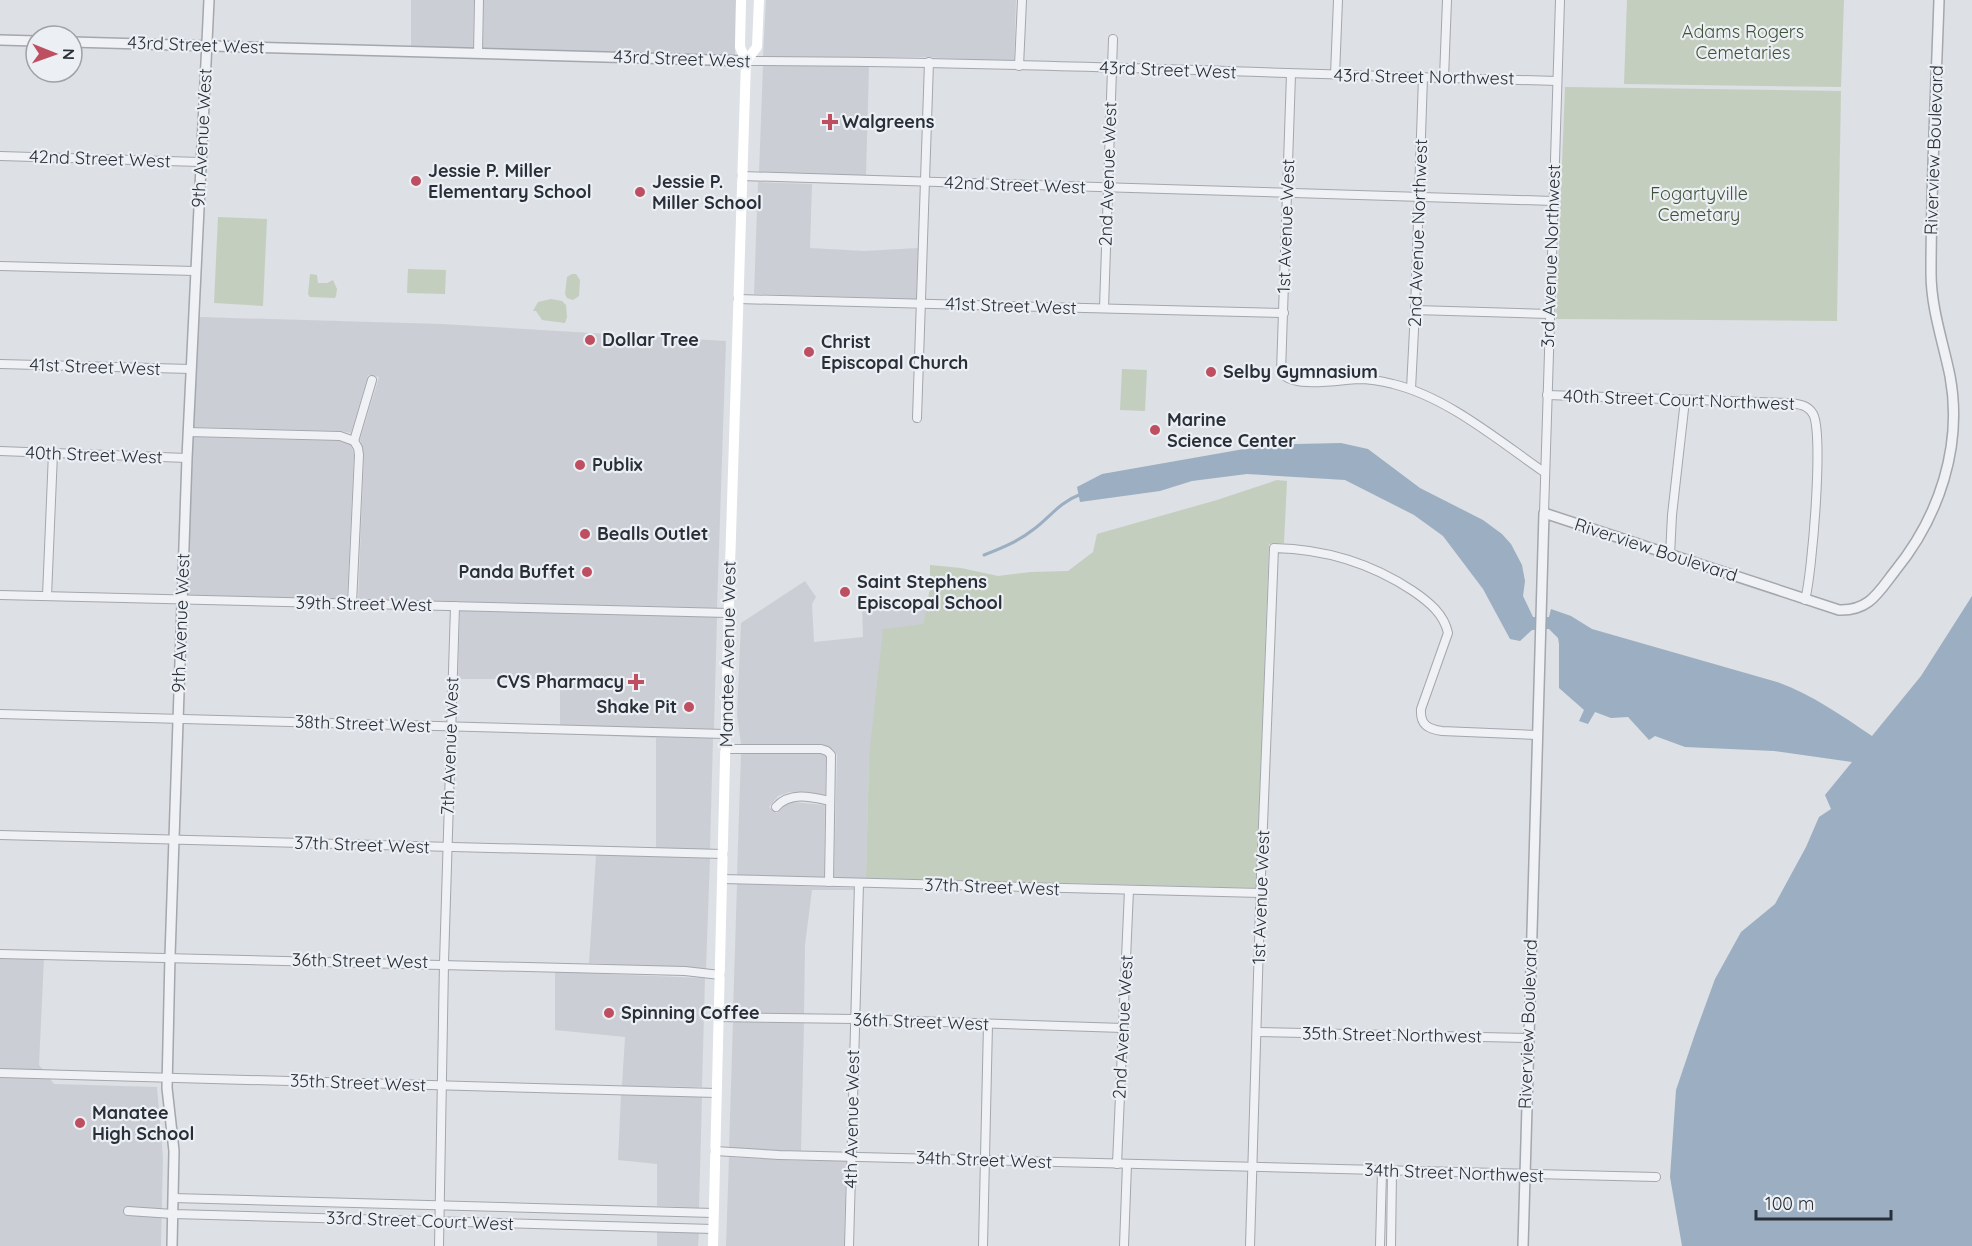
<svg xmlns="http://www.w3.org/2000/svg" width="1972" height="1246" viewBox="0 0 1972 1246" font-family="Quicksand,sans-serif">
	<rect width="100%" height="100%" fill="#dde0e5"/>
	<!-- built -->
	<g fill="#cbcfd5">
		<path d="M 411,0 L 474,0 L 473,49 L 411,47 Z"/>
		<path d="M 484,0 L 736,0 L 735,56 L 483,49 Z"/>
		<path d="M 766,0 L 1016,0 L 1014,62 L 924,57 L 763,57 Z"/>
		<path d="M 763,66 L 869,66 L 866,176 L 759,172 Z"/>
		<path d="M 758,182 L 812,184 L 810,248 L 864,251 L 918,248 L 916,299 L 754,294 Z"/>
		<path d="M 199,317 L 442,324 L 726,341 L 717,608 L 358,599 L 364,455 L 360,439 L 379,377 L 368,375 L 351,433 L 340,431 L 194,427 Z"/>
		<path d="M 193,437 L 339,441 L 351,445 L 354,455 L 347,599 L 188,595 Z"/>
		<path d="M 805,581 L 816,597 L 812,604 L 814,642 L 863,637 L 862,605 L 927,606 L 923,624 L 869,756 L 866,878 L 834,878 L 837,755 L 834,750 L 822,744 L 741,744 L 737,715 L 741,623 Z"/>
		<path d="M 460,611 L 717,617 L 714,729 L 560,725 L 560,679 L 458,679 Z"/>
		<path d="M 560,734 L 713,738 L 710,849 L 656,848 L 656,738 Z"/>
		<path d="M 741,754 L 821,754 L 826,756 L 825,795 L 790,792 L 778,796 L 769,807 L 777,813 L 785,803 L 792,802 L 825,805 L 824,877 L 737,875 Z"/>
		<path d="M 596,855 L 710,858 L 706,969 L 589,963 Z"/>
		<path d="M 737,884 L 854,888 L 854,890 L 812,890 L 805,945 L 804,1014 L 733,1013 Z"/>
		<path d="M 0,957 L 44,958 L 39,1065 L 54,1084 L 157,1087 L 163,1158 L 161,1246 L 0,1246 Z"/>
		<path d="M 555,972 L 705,978 L 702,1087 L 622,1086 L 625,1037 L 555,1030 Z"/>
		<path d="M 733,1022 L 804,1023 L 801,1151 L 729,1148 Z"/>
		<path d="M 621,1095 L 702,1097 L 699,1208 L 657,1206 L 657,1164 L 618,1160 Z"/>
		<path d="M 729,1157 L 801,1161 L 846,1161 L 844,1246 L 726,1246 Z"/>
		<path d="M 657,1232 L 699,1233 L 698,1246 L 657,1246 Z"/>
	</g>
	<!-- green -->
	<g fill="#c3cebf">
		<path d="M 1627,0 L 1844,0 L 1841,87 L 1624,84 Z"/>
		<path d="M 1565,87 L 1841,91 L 1837,321 L 1556,319 Z"/>
		<path d="M 218,217 L 267,219 L 263,306 L 214,303 Z"/>
		<path d="M 408,269 L 446,270 L 445,294 L 407,293 Z"/>
		<path d="M 310,274 L 317,275 L 318,283 L 327,283 L 333,280 L 337,289 L 336,296 L 335,298 L 310,297 L 308,294 Z"/>
		<path d="M 572,274 L 576,274 L 580,280 L 579,296 L 573,300 L 567,298 L 565,294 L 567,277 Z"/>
		<path d="M 551,299 L 562,301 L 566,305 L 567,317 L 565,323 L 542,320 L 536,311 L 533,311 L 538,302 Z"/>
		<path d="M 1122,369 L 1147,370 L 1145,411 L 1120,410 Z"/>
		<path d="M 1277,480 L 1287,481 L 1284,543 L 1269,544 L 1256,888 L 866,878 L 869,756 L 883,629 L 923,624 L 930,588 L 930,565 L 961,568 L 998,576 L 1031,572 L 1068,571 L 1093,552 L 1097,534 L 1217,500 Z"/>
	</g>
	<!-- water -->
	<path fill="#9caec1" d="M 1341,443 L 1368,449 L 1420,488 L 1483,520 L 1502,534 L 1511,544 L 1522,565 L 1525,581 L 1523,596 L 1533,617 L 1549,617 L 1551,609 L 1571,616 L 1592,629 L 1777,682 C 1811,694 1842,716 1872,736 L 1921,676 L 1972,596 L 1972,1246 L 1682,1246 L 1670,1177 L 1676,1090 L 1696,1031 L 1715,979 L 1741,932 L 1775,904 L 1806,847 L 1819,817 L 1831,809 L 1825,795 L 1852,762 L 1774,751 L 1685,747 L 1655,736 L 1649,740 L 1628,717 L 1611,718 L 1595,712 L 1588,724 L 1579,721 L 1584,710 L 1559,688 L 1559,644 L 1558,638 L 1549,629 L 1532,630 L 1520,641 L 1510,639 L 1483,589 L 1443,536 L 1414,515 L 1345,480 L 1247,474 L 1192,481 L 1160,491 L 1080,502 L 1077,487 L 1102,474 L 1244,449 L 1295,444 Z"/>
	<g fill="none" stroke-linecap="round" stroke-linejoin="round">
		<!-- stream -->
		<path stroke="#9caec1" stroke-width="3" d="M 984,555 C 1002,548 1019,541 1034,529 C 1049,518 1060,502 1079,495"/>
		<!-- minor casing -->
		<g stroke="#a3a7ae" stroke-width="10">
			<g id="minor">
				<path d="M 478,53 L 479,0"/>
				<path d="M 746,61 C 1017,62 1287,74 1557,81"/>
				<path d="M 1019,66 L 1022,0"/>
				<path d="M 1291,74 L 1281,372 C 1292,389 1338,380 1357,379 C 1369,379 1382,381 1393,384 C 1447,397 1499,441 1544,472"/>
				<path d="M 1335,75 L 1338,0"/>
				<path d="M 1444,78 L 1447,0"/>
				<path d="M 0,156 L 200,162"/>
				<path d="M 742,176 L 1553,201"/>
				<path d="M 0,266 L 195,271"/>
				<path d="M 738,299 L 1284,313"/>
				<path d="M 1104,308 L 1113,39"/>
				<path d="M 1415,310 L 1549,314"/>
				<path d="M 0,364 L 191,369"/>
				<path d="M 1411,389 L 1415,310 L 1423,77"/>
				<path d="M 1547,395 L 1789,403 C 1799,404 1808,405 1813,414 C 1824,433 1812,575 1805,600"/>
				<path d="M 917,418 L 929,62"/>
				<path d="M 188,432 L 340,436 L 354,441"/>
				<path d="M 354,441 L 372,380"/>
				<path d="M 0,451 L 187,458"/>
				<path d="M 1544,513 L 1560,0"/>
				<path d="M 1670,555 L 1672,515 L 1685,400"/>
				<path d="M 0,595 L 728,613"/>
				<path d="M 47,596 L 53,453"/>
				<path d="M 352,604 L 359,455 L 358,448 L 354,441"/>
				<path d="M 0,714 L 725,734"/>
				<path d="M 725,749 L 821,749 L 827,751 L 831,755 L 829,882"/>
				<path d="M 776,807 C 790,791 812,797 830,801"/>
				<path d="M 0,835 L 723,854"/>
				<path d="M 722,879 L 1261,893"/>
				<path d="M 0,954 L 685,971 L 720,975"/>
				<path d="M 718,1017 L 855,1019 L 1123,1028"/>
				<path d="M 1257,1032 L 1528,1038"/>
				<path d="M 0,1073 L 716,1093"/>
				<path d="M 715,1151 L 779,1155 L 1656,1177"/>
				<path d="M 1117,1164 L 1129,890"/>
				<path d="M 173,1198 L 713,1213"/>
				<path d="M 128,1211 L 173,1214 L 713,1229"/>
				<path d="M 439,1246 L 444,963 L 455,606"/>
				<path d="M 849,1246 L 859,883"/>
				<path d="M 983,1246 L 988,1024"/>
				<path d="M 1124,1246 L 1127,1164"/>
				<path d="M 1250,1246 L 1261,875 L 1274,548 C 1324,549 1371,563 1413,591 C 1429,602 1444,614 1448,633 L 1421,709 C 1420,725 1428,729 1442,731 L 1537,735"/>
				<path d="M 1380,1246 L 1382,1171"/>
				<path d="M 1391,1246 L 1392,1171"/>
			</g>
		</g>
		<!-- tertiary casing -->
		<g stroke="#a3a7ae" stroke-width="12">
			<g id="tertiary">
				<path d="M 0,40 L 36,41"/>
				<path d="M 72,42 L 746,61"/>
				<path d="M 172,1246 L 174,1151 L 167,1088 L 170,956 L 187,458 L 209,0"/>
				<path d="M 1523,1246 L 1544,513 L 1839,610 C 1869,611 1878,593 1895,571 C 1939,517 1963,446 1950,376 C 1943,342 1931,308 1931,273 C 1931,182 1936,91 1939,0"/>
			</g>
		</g>
		<!-- minor -->
		<use href="#minor" stroke="#eff1f4" stroke-width="8"/>
		<!-- tertiary -->
		<use href="#tertiary" stroke="#eff1f4" stroke-width="9"/>
		<!-- secondary -->
		<g stroke="#fff" stroke-width="10">
			<path d="M 746,61 L 757,47 L 759,0"/>
			<path d="M 713,1246 L 729,598 L 746,61 L 740,47 L 741,0"/>
		</g>
	</g>
	<!-- markers -->
	<g fill="#bd4f60" stroke="#eceff3" stroke-width="2">
		<path d="M827 113h6v6h6v6h-6v6h-6v-6h-6v-6h6z"/>
		<circle cx="416" cy="181" r="6"/>
		<circle cx="640" cy="192" r="6"/>
		<circle cx="590" cy="340" r="6"/>
		<circle cx="809" cy="352" r="6"/>
		<circle cx="1211" cy="372" r="6"/>
		<circle cx="1155" cy="430" r="6"/>
		<circle cx="580" cy="465" r="6"/>
		<circle cx="585" cy="534" r="6"/>
		<circle cx="587" cy="572" r="6"/>
		<circle cx="845" cy="592" r="6"/>
		<path d="M633 673h6v6h6v6h-6v6h-6v-6h-6v-6h6z"/>
		<circle cx="689" cy="707" r="6"/>
		<circle cx="609" cy="1013" r="6"/>
		<circle cx="80" cy="1123" r="6"/>
	</g>
	<g text-anchor="middle" stroke-width="4.5" stroke-linejoin="round" paint-order="stroke">
		<!-- park labels -->
		<g font-size="18" fill="#3d5337" stroke="#eceff3">
			<text x="1743" y="38">Adams Rogers<tspan x="1743" dy="21">Cemetaries</tspan></text>
			<text x="1699" y="200">Fogartyville<tspan x="1699" dy="21">Cemetary</tspan></text>
		</g>
		<!-- street labels -->
		<g font-size="18" fill="#282f39" stroke="#eceff3">
			<text transform="translate(196 45) rotate(2)" y="6">43rd Street West</text>
			<text transform="translate(682 59) rotate(2)" y="6">43rd Street West</text>
			<text transform="translate(1168 70) rotate(2)" y="6">43rd Street West</text>
			<text transform="translate(1424 77) rotate(1)" y="6">43rd Street Northwest</text>
			<text transform="translate(202 138) rotate(-87)" y="6">9th Avenue West</text>
			<text transform="translate(1934 150) rotate(-88)" y="6">Riverview Boulevard</text>
			<text transform="translate(100 159) rotate(2)" y="6">42nd Street West</text>
			<text transform="translate(1108 174) rotate(-88)" y="6">2nd Avenue West</text>
			<text transform="translate(1015 185) rotate(2)" y="6">42nd Street West</text>
			<text transform="translate(1286 226) rotate(-88)" y="6">1st Avenue West</text>
			<text transform="translate(1418 233) rotate(-88)" y="6">2nd Avenue Northwest</text>
			<text transform="translate(1551 256) rotate(-88)" y="6">3rd Avenue Northwest</text>
			<text transform="translate(1011 306) rotate(2)" y="6">41st Street West</text>
			<text transform="translate(95 367) rotate(2)" y="6">41st Street West</text>
			<text transform="translate(1679 400) rotate(2)" y="6">40th Street Court Northwest</text>
			<text transform="translate(94 455) rotate(2)" y="6">40th Street West</text>
			<text transform="translate(1656 550) rotate(18)" y="6">Riverview Boulevard</text>
			<text transform="translate(364 604) rotate(1)" y="6">39th Street West</text>
			<text transform="translate(181 623) rotate(-88)" y="6">9th Avenue West</text>
			<text transform="translate(728 654) rotate(-89)" y="6">Manatee Avenue West</text>
			<text transform="translate(363 724) rotate(2)" y="6">38th Street West</text>
			<text transform="translate(450 746) rotate(-88)" y="6">7th Avenue West</text>
			<text transform="translate(362 845) rotate(2)" y="6">37th Street West</text>
			<text transform="translate(992 887) rotate(2)" y="6">37th Street West</text>
			<text transform="translate(1261 897) rotate(-88)" y="6">1st Avenue West</text>
			<text transform="translate(360 961) rotate(1)" y="6">36th Street West</text>
			<text transform="translate(921 1022) rotate(2)" y="6">36th Street West</text>
			<text transform="translate(1528 1024) rotate(-88)" y="6">Riverview Boulevard</text>
			<text transform="translate(1123 1027) rotate(-87)" y="6">2nd Avenue West</text>
			<text transform="translate(1392 1035) rotate(1)" y="6">35th Street Northwest</text>
			<text transform="translate(358 1083) rotate(2)" y="6">35th Street West</text>
			<text transform="translate(852 1119) rotate(-89)" y="6">4th Avenue West</text>
			<text transform="translate(984 1160) rotate(2)" y="6">34th Street West</text>
			<text transform="translate(1454 1173) rotate(2)" y="6">34th Street Northwest</text>
			<text transform="translate(420 1221) rotate(2)" y="6">33rd Street Court West</text>
		</g>
		<!-- poi labels -->
		<g font-size="18" font-weight="bold" fill="#282f39" stroke="#eceff3" text-anchor="start">
			<text x="842" y="128">Walgreens</text>
			<text x="428" y="177">Jessie P. Miller<tspan x="428" dy="21">Elementary School</tspan></text>
			<text x="652" y="188">Jessie P.<tspan x="652" dy="21">Miller School</tspan></text>
			<text x="602" y="346">Dollar Tree</text>
			<text x="821" y="348">Christ<tspan x="821" dy="21">Episcopal Church</tspan></text>
			<text x="1223" y="378">Selby Gymnasium</text>
			<text x="1167" y="426">Marine<tspan x="1167" dy="21">Science Center</tspan></text>
			<text x="592" y="471">Publix</text>
			<text x="597" y="540">Bealls Outlet</text>
			<text x="575" y="578" text-anchor="end">Panda Buffet</text>
			<text x="857" y="588">Saint Stephens<tspan x="857" dy="21">Episcopal School</tspan></text>
			<text x="624" y="688" text-anchor="end">CVS Pharmacy</text>
			<text x="677" y="713" text-anchor="end">Shake Pit</text>
			<text x="621" y="1019">Spinning Coffee</text>
			<text x="92" y="1119">Manatee<tspan x="92" dy="21">High School</tspan></text>
		</g>
	</g>
	<!-- north arrow -->
	<g transform="translate(54 54) rotate(91)"><circle r="28" fill="#eceff3" stroke="#9ea2a9" stroke-width="1.5"/>
	<path d="M0-4.5L10 22L0 15L-10 22Z" fill="#bd4f60"/>
	<text y="-9" font-size="16" font-weight="bold" text-anchor="middle" fill="#282f39">N</text>
	</g>
	<!-- scale -->
	<path d="M1756 1210v9h135v-9" fill="none" stroke="#282f39" stroke-width="3"/>
	<text x="1765" y="1210" font-size="18" fill="#282f39" stroke="#eceff3" stroke-width="4.5" paint-order="stroke">100 m</text>
</svg>
